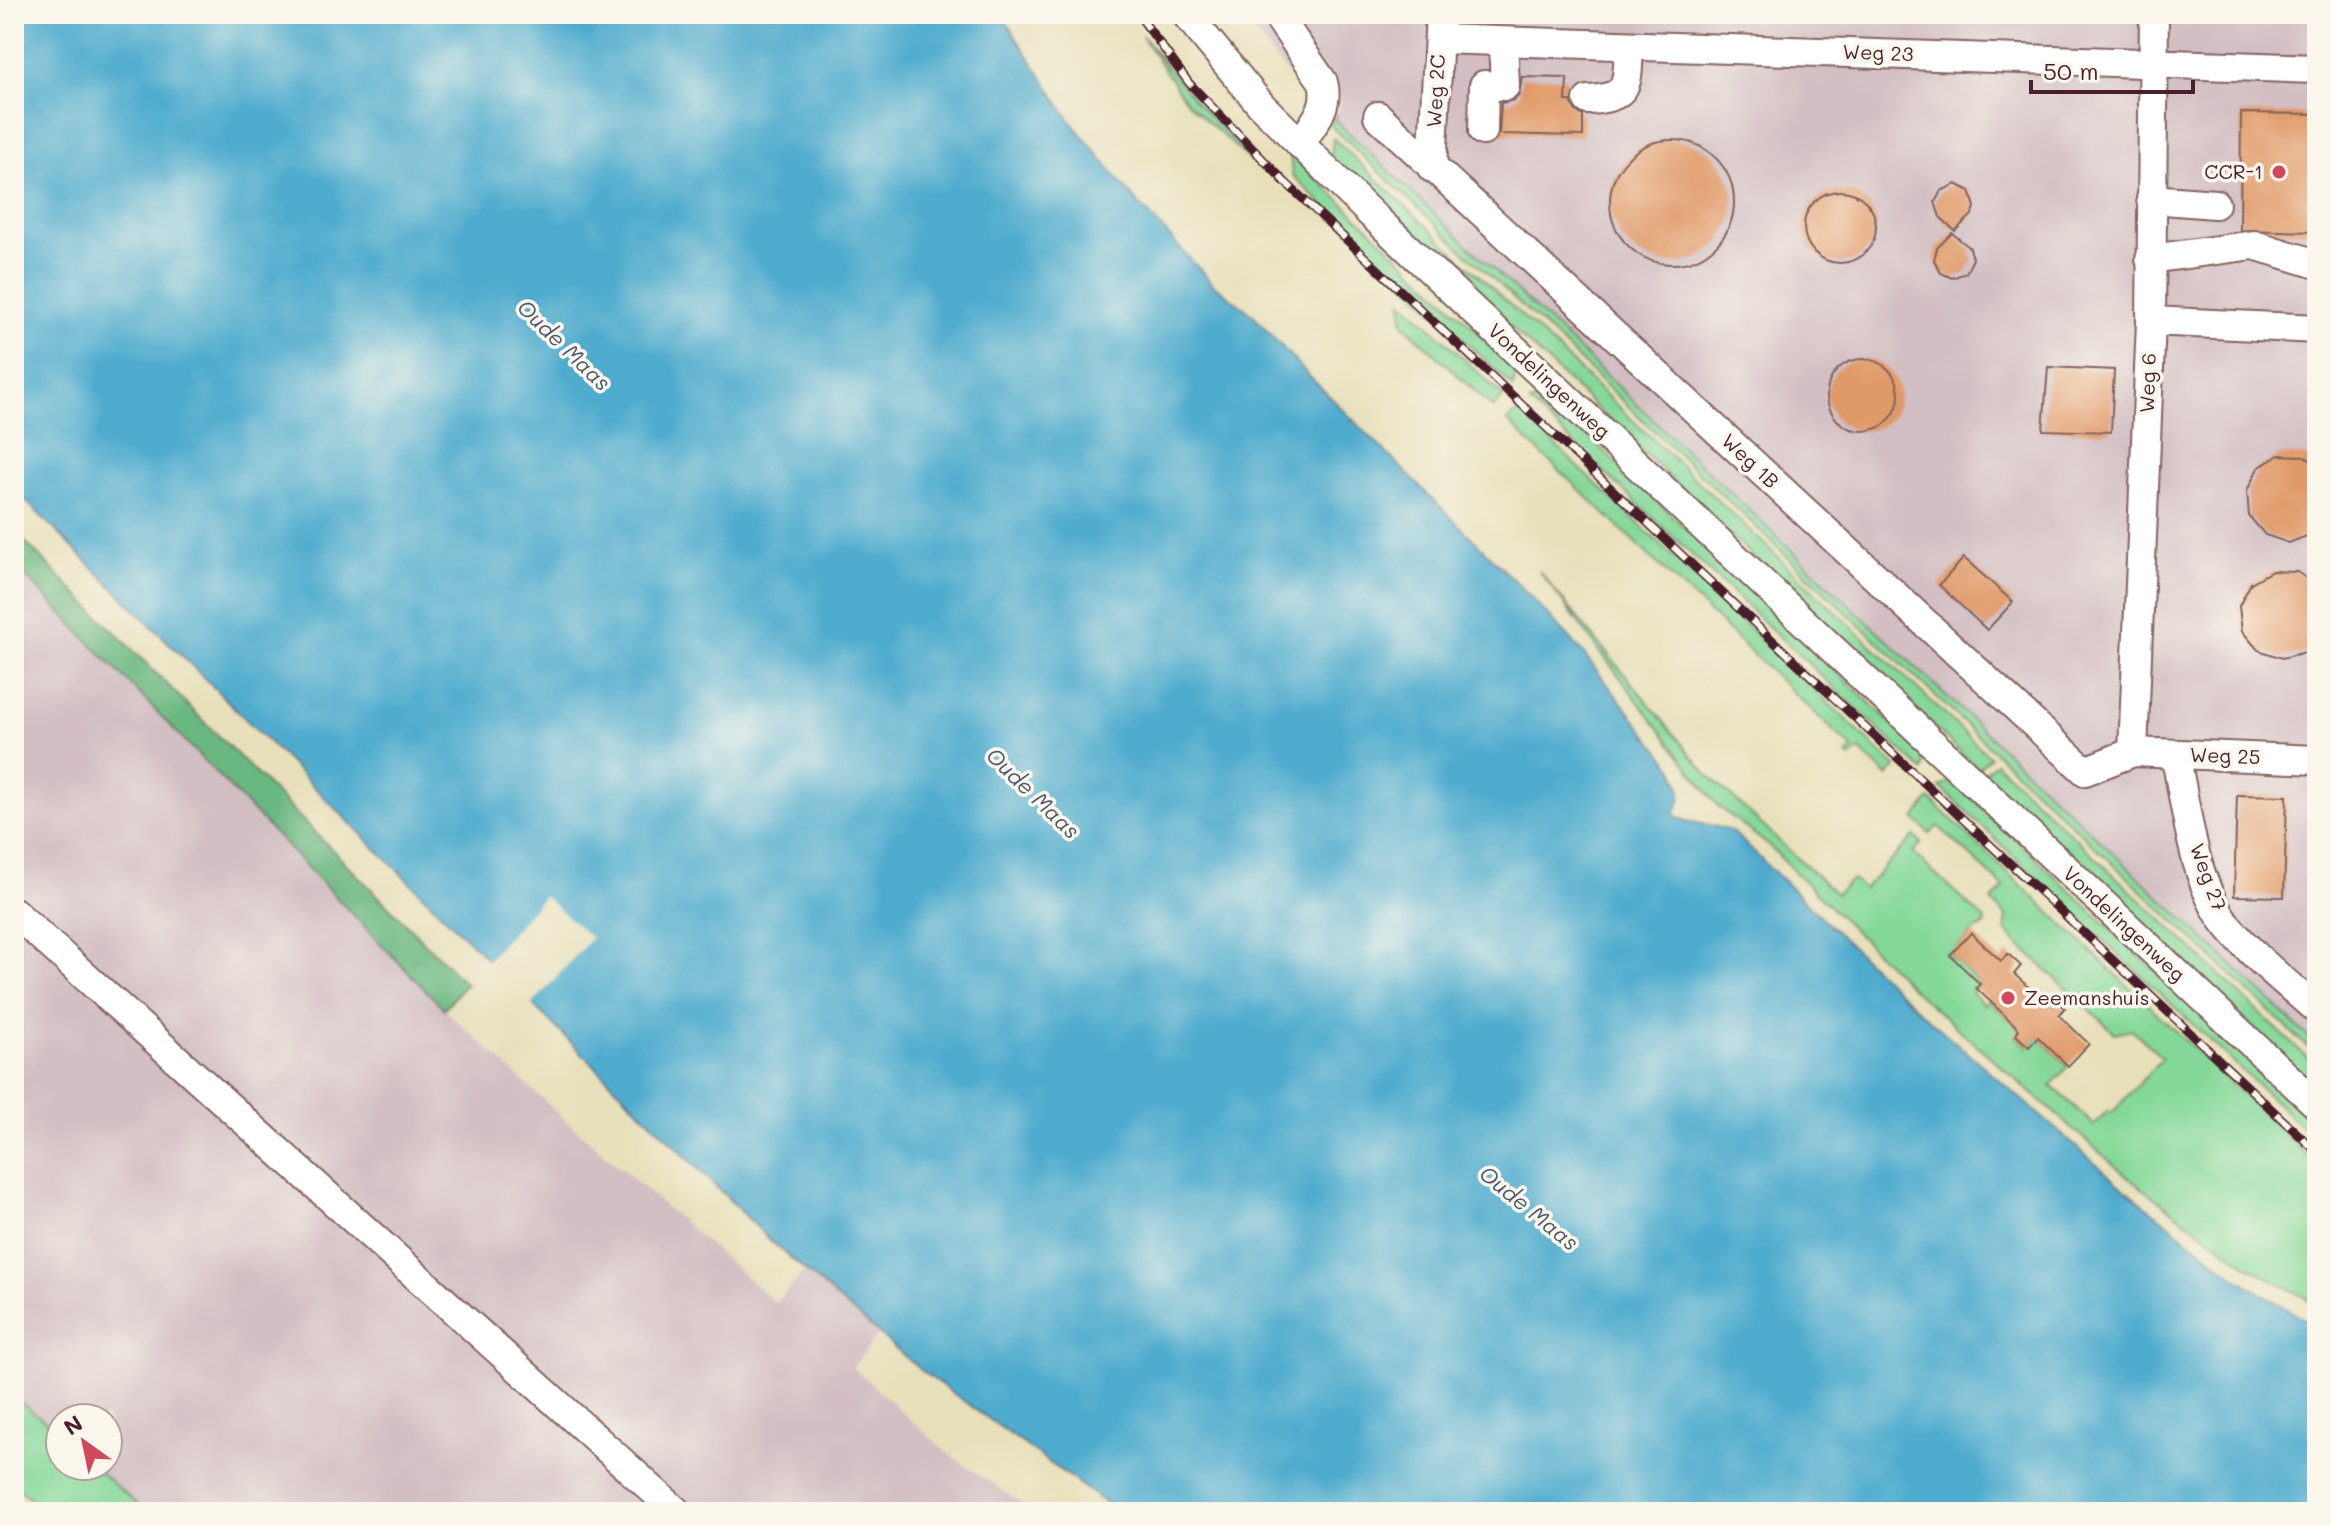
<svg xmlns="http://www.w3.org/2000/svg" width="2331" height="1526" viewBox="0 0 2331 1526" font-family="Mali,sans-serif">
	<rect width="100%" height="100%" fill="#fbf7ec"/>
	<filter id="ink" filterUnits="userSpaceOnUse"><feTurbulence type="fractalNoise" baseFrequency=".0125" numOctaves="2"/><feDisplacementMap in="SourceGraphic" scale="16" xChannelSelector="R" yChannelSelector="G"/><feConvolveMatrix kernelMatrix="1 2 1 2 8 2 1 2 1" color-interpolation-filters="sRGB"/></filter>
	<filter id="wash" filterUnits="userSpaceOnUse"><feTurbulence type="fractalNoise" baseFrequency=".006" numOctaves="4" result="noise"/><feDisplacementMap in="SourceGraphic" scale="32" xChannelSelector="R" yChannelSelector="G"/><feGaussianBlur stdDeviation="1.8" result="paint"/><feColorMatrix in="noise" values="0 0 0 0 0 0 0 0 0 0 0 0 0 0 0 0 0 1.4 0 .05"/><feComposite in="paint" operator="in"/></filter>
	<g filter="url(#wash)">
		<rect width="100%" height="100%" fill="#e8e0bb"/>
		<!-- industrial -->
		<g fill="#d2bec3">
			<path d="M 1239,14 L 2317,14 L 2317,1045 L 1335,120 L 1341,101 L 1335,78 L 1296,65 L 1287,73 Z"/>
			<path d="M 14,564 L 444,1009 L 562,1117 L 776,1303 L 877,1189 L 947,1250 L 852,1367 L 951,1456 L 1035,1512 L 146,1512 L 93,1466 L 108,1466 L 108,1418 L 60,1418 L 60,1433 L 14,1397 Z"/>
		</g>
		<!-- green -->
		<g fill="#84d899" stroke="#677c62" stroke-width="2">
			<path d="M 1141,35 L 1198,104 L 1249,156 L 1248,159 L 1185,100 Z"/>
			<path d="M 1337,114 L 1335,120 L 2317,1045 L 2317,1056 L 1330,125 Z"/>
			<path d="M 1333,138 L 1990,757 L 1978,769 L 1331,157 Z"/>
			<path d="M 1290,153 L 1512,364 L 1516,373 L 1513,387 L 1292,175 Z"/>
			<path d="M 1402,300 L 1504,397 L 1493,408 L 1403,324 Z"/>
			<path d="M 1542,398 L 1553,403 L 1925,755 L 1923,771 L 1530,403 Z"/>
			<path d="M 1519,411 L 1896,767 L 1887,776 L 1860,750 L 1850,758 L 1847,755 L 1853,749 L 1507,421 Z"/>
			<path d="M 1539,571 L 1707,774 L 1836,894 L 1852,879 L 1864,889 L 1914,836 L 1922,843 L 1913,853 L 1985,920 L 1984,926 L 1971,933 L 1950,955 L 1980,984 L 1972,993 L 1984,1005 L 1988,1000 L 2021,1030 L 2016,1036 L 2028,1047 L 2038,1037 L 2068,1066 L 2051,1085 L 2094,1125 L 2108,1110 L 2112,1113 L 2162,1058 L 2132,1029 L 2115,1033 L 2013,939 L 2006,930 L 2006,916 L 1992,901 L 2004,887 L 1938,826 L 1930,834 L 1915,819 L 1930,799 L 2317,1165 L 2317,1304 L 2249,1267 L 2135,1183 L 1917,993 L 1768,845 L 1718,806 Z"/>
			<path d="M 1996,763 L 2317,1067 L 2317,1088 L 1983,774 Z"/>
			<path d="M 1947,783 L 1957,784 L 2317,1123 L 2317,1141 L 1940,787 Z"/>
			<path d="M 14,1397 L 60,1433 L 60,1466 L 93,1466 L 146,1512 L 46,1512 L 14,1484 Z"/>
		</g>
		<!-- forest -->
		<path fill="#6bb881" stroke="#5a6c56" stroke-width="2" d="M 14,531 L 466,984 L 444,1009 L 14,564 Z"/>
		<!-- water -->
		<path fill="#50acce" stroke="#4d667c" stroke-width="2" d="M 14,14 L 1001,14 L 1072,123 L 1130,194 L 1214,285 L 1253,315 L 1302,369 L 1524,590 L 1578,647 L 1674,769 C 1681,786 1685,798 1674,814 C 1689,827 1713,821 1734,833 L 1909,1002 L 2127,1191 L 2238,1279 L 2317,1327 L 2317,1512 L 1118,1512 L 922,1371 L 772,1242 L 14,489 Z"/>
		<!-- pier -->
		<path fill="#e8e0bb" d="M 544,896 L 591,938 L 530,1007 L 485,963 Z"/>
		<g id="blocks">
			<!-- building -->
			<g fill="#e09968">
				<path d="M 1522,77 L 1567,78 L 1566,101 L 1571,101 L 1575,110 L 1583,116 L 1583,136 L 1499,134 L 1501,103 L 1514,100 L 1519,95 Z"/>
				<path d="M 2241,113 L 2317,114 L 2317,232 L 2240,230 Z"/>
				<circle cx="1672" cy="202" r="62"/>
				<path d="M 1956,184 L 1970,191 L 1975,207 L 1972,215 L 1955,231 L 1940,217 L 1935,202 L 1941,191 Z"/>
				<circle cx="1840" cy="227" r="36"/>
				<path d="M 1952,233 L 1970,248 L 1973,259 L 1966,273 L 1952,278 L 1941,273 L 1934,260 L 1937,248 Z"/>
				<circle cx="1863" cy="395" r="36"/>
				<path d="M 2048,367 L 2114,370 L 2111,432 L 2043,430 Z"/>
				<path d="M 2279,455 L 2304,456 L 2317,465 L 2317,532 L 2289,543 L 2265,535 L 2249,516 L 2247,491 L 2258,468 Z"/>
				<path d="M 1964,558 L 2013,602 L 1987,630 L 1939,585 Z"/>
				<path d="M 2272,571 L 2297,572 L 2317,585 L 2317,640 L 2306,652 L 2282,658 L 2258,650 L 2242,631 L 2239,606 L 2251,583 Z"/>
				<path d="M 2237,795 L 2287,796 L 2284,897 L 2234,896 Z"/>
				<path d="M 1971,933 L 2001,961 L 2008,954 L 2021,966 L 2014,974 L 2046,1003 L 2052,996 L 2065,1008 L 2059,1015 L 2089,1044 L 2068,1066 L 2038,1037 L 2029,1047 L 2016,1035 L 2019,1029 L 1976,988 L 1980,984 L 1950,955 Z"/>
			</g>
		</g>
	</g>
	<g filter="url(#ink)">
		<use href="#blocks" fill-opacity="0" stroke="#81635d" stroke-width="2"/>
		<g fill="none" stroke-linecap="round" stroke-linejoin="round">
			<!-- minor casing -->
			<g stroke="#81635d" stroke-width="32">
				<g id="minor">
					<path d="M 1186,14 L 1261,105 L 1368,211 L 1925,736"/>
					<path d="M 1276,14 L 1323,82 C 1330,107 1313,124 1300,144"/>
					<path d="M 1439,39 L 2317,69"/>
					<path d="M 1588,100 C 1631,98 1627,83 1629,46"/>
					<path d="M 1378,116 L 2085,771 L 2133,752 L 2317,760"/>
					<path d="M 1483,131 L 1484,85 L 1505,86 L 1503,42"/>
					<path d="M 1432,168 L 1440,14"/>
					<path d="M 2151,199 L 2215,204"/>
					<path d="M 2150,259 L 2254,245 L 2317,264"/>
					<path d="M 2151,321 L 2317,329"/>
					<path d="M 1931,742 L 2317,1105"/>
					<path d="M 2133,752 L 2151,321 L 2154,14"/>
					<path d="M 2175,754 C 2187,808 2192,880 2227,925 C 2253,957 2287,983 2317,1010"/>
					<path d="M 14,912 L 677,1512"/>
				</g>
			</g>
			<!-- minor -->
			<use href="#minor" stroke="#fff" stroke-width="28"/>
			<!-- rail casing -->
			<g stroke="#4a1f2b" stroke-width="9">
				<path id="rail" d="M 1138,14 L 1189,83 L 1285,182 L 2317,1152"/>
			</g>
			<!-- rail -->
			<use href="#rail" stroke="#fbf7ec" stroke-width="6" stroke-dasharray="18" stroke-linecap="butt"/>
		</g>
	</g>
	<!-- markers -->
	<g fill="#d1495b" stroke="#fbf7ec" stroke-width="3">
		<circle cx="2279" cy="172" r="8"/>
		<circle cx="2008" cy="998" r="8"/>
	</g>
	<g text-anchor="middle" stroke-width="7" stroke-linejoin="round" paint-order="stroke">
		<!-- street labels -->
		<g font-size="20" fill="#4a1f2b" stroke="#fbf7ec">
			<text transform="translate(1878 53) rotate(2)" y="7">Weg 23</text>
			<text transform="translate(1436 91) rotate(-87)" y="7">Weg 2C</text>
			<text transform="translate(1549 381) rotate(43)" y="7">Vondelingenweg</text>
			<text transform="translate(2148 383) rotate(-88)" y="7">Weg 6</text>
			<text transform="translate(1750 461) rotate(43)" y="7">Weg 1B</text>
			<text transform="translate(2225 756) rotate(2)" y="7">Weg 25</text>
			<text transform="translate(2208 877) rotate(70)" y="7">Weg 27</text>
			<text transform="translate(2124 924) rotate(43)" y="7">Vondelingenweg</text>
		</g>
		<!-- poi labels -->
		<g font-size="20" fill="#4a1f2b" stroke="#fbf7ec" text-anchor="end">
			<text x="2263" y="179">CCR-1</text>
			<text x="2024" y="1005" text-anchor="start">Zeemanshuis</text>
		</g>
		<!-- water labels -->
		<g font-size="22" font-style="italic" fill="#4c576c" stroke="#fbf7ec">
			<text transform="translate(564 345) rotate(44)" y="8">Oude Maas</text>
			<text transform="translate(1033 793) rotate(44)" y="8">Oude Maas</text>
			<text transform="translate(1529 1208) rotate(39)" y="8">Oude Maas</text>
		</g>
	</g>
	<!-- margin -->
	<rect width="2331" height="1526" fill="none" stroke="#fbf7ec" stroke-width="48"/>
	<!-- north arrow -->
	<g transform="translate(84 1442) rotate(327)"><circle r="38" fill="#fbf7ec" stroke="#b4a19f" stroke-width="2"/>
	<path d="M0-6L14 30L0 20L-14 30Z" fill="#d1495b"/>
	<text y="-12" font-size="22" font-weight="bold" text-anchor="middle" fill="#4a1f2b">N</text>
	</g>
	<!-- scale -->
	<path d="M2031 80v12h162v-12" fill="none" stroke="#4a1f2b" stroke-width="4"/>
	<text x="2043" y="80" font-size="24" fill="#4a1f2b" stroke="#fbf7ec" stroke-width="6" paint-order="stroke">50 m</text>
</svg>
